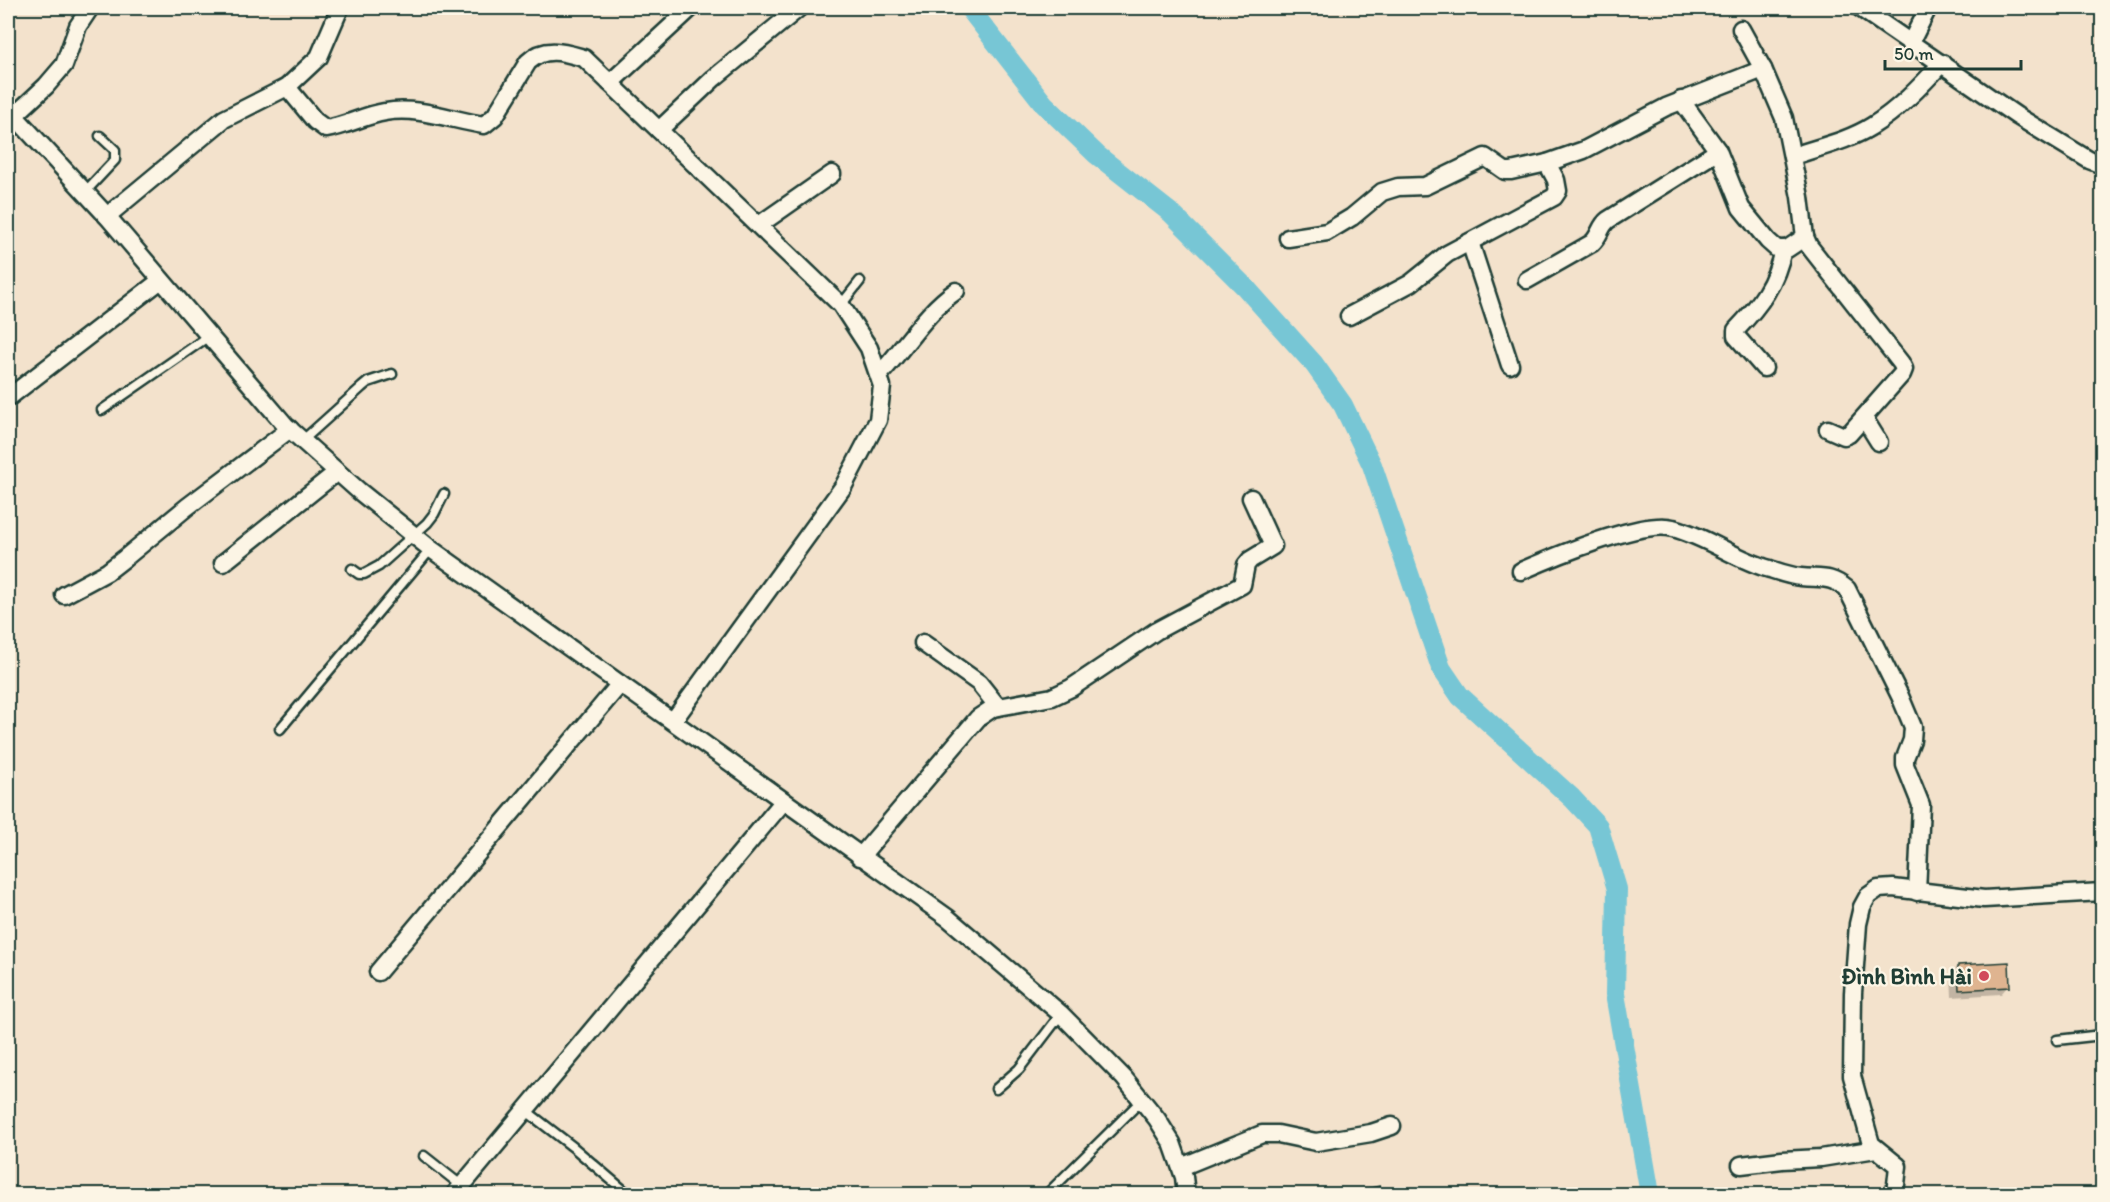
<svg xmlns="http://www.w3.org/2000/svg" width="2110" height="1202" viewBox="0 0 2110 1202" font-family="Itim,sans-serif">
	<rect width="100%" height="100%" fill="#f3e2cc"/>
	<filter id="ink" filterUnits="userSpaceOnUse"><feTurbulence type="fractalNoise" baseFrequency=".0167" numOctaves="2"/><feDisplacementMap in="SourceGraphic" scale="12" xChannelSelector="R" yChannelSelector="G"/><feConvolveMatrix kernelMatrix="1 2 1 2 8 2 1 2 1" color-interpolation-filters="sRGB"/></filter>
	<g filter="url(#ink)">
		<!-- shadow -->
		<path fill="#0003" d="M 1958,966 L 2008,986 L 2001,994 L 1952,997 L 1951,974 Z"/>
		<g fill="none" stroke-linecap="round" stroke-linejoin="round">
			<!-- canal -->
			<path stroke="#77c6d5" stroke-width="20" d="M 969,8 L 1044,104 L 1097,155 L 1171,213 L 1246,288 L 1314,364 L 1343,405 L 1372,465 L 1441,668 L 1460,696 L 1572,798 L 1598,826 L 1617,889 L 1615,994 L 1650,1194"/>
		</g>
		<!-- building -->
		<g fill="#dfb490" stroke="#1f3d34" stroke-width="1.5">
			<path d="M 2009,962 L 2010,987 L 1959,990 L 1958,965 Z"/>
			<path d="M 1380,1186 L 1382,1194 L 1344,1194 Z"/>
		</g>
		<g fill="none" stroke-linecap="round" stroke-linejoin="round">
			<!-- service casing -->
			<g stroke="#1f3d34" stroke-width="13">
				<g id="service">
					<path d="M 85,192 L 115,160 L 115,150 L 100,136"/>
					<path d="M 841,305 L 860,281"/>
					<path d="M 102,410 L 209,336"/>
					<path d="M 302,441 L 362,387 L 368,382 L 392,374"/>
					<path d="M 352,569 L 359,574 L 364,574 L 379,566 L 427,523 L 434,514 L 444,494"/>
					<path d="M 280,729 L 431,549"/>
					<path d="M 2057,1040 L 2102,1035"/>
					<path d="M 996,1089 L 1019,1069 L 1061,1014"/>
					<path d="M 525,1110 L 573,1147 L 628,1194"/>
					<path d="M 424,1156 L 462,1186"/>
					<path d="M 1048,1193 L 1142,1100"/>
				</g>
			</g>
			<!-- minor casing -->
			<g stroke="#1f3d34" stroke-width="21">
				<g id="minor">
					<path d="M 1860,8 L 2017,116 L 2089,160 L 2102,165"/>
					<path d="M 1741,29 L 1763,69 L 1784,118 L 1800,197 L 1805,237 L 1809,246 L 1901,363 L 1904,369 L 1902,374 L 1849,434 L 1844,436 L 1828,429"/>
					<path d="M 1911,42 L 1928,8"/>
					<path d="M 610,83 L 691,8"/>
					<path d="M 287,87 L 315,121 L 326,129 C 346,126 365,115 385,112 C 418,106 451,120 484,125 L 495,116 L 528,62 C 545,46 563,52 584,58 L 841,305 L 869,348 L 882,386 L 878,420 L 843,487 L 673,721"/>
					<path d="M 1681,100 L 1718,151 L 1741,208 L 1768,241 L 1777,249 L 1787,249 L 1805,237"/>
					<path d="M 8,109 L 107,216 L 286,426 L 359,491 L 431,549 L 948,918 L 1061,1014 L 1124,1078 L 1157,1119 L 1172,1143 L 1184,1177 L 1186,1194"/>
					<path d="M 14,116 L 46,86 L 64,65 L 78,26 L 90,8"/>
					<path d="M 659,130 L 714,78 L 799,8"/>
					<path d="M 1793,156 C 1819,147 1848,141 1872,126 C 1898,110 1921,86 1942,63"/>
					<path d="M 107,216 L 224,119 L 287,87 L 319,57 L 340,8"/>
					<path d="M 759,225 L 832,174"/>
					<path d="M 1288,238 L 1327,232 L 1352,217 L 1382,192 L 1398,187 L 1425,186 L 1485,157 L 1505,171 L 1511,171 L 1547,163 L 1584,150 L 1666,107 L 1763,69"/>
					<path d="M 1470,242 L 1510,365"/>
					<path d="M 1527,280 L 1592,243 C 1600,236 1600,226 1608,220 L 1718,151"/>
					<path d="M 1349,316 L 1411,283 L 1447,254 L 1554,197 L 1558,191 L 1556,180 L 1547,163"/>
					<path d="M 1764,368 L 1736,336 L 1736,330 C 1760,305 1776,284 1783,249"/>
					<path d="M 879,375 C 905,348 925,312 956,291"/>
					<path d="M 8,398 L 161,280"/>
					<path d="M 1864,418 L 1879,442"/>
					<path d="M 223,563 L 337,472"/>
					<path d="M 1521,571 C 1551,558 1643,519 1673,528 C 1708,537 1736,560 1770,569 C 1779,572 1790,576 1801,577 C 1821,579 1830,575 1847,589 L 1900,696 L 1913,727 L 1912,740 L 1905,758 L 1905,765 L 1921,805 L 1917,892"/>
					<path d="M 64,595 L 107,572 L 125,558 L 187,507 L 290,429"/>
					<path d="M 923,643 L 979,683 L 998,707"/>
					<path d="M 860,857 L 978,718 L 993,708 L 1052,697 L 1071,688 L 1156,631 L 1242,585 L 1246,565 L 1250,560 L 1273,546 L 1251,498"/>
					<path d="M 378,972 L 620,684"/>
					<path d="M 1741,1165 L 1782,1160 L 1821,1158 L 1876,1149"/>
					<path d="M 1181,1167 L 1262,1134 L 1278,1134 L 1316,1142 L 1371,1133 L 1392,1126"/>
					<path d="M 455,1194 L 783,802"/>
					<path d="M 1895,1194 L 1898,1166 L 1871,1144 L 1852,1076 L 1853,993 L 1858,924 L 1862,907 L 1868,896 L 1878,889 L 1893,888 L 1984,899 L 2102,892"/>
				</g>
			</g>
			<!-- service -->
			<use href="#service" stroke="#fcf5e5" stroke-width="8"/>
			<!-- minor -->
			<use href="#minor" stroke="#fcf5e5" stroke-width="16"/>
		</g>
	</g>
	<!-- markers -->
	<circle fill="#d1495b" stroke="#fcf5e5" stroke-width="2" cx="1984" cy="976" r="6"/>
	<g text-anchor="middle" stroke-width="4.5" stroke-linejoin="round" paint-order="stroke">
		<!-- poi labels -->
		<g font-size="22" font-weight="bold" fill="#1f3d34" stroke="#fcf5e5" text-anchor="end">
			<text x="1972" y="984">Đình Bình Hài</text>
		</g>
	</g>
	<!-- margin -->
	<rect width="2110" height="1202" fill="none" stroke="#fcf5e5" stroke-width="30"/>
	<rect x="15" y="15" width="2080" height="1172" fill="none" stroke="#1f3d34" stroke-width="2" filter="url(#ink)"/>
	<!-- scale -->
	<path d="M1885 60v9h136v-9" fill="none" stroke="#1f3d34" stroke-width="3"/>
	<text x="1894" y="60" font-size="18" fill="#1f3d34" stroke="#fcf5e5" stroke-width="4.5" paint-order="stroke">50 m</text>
</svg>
